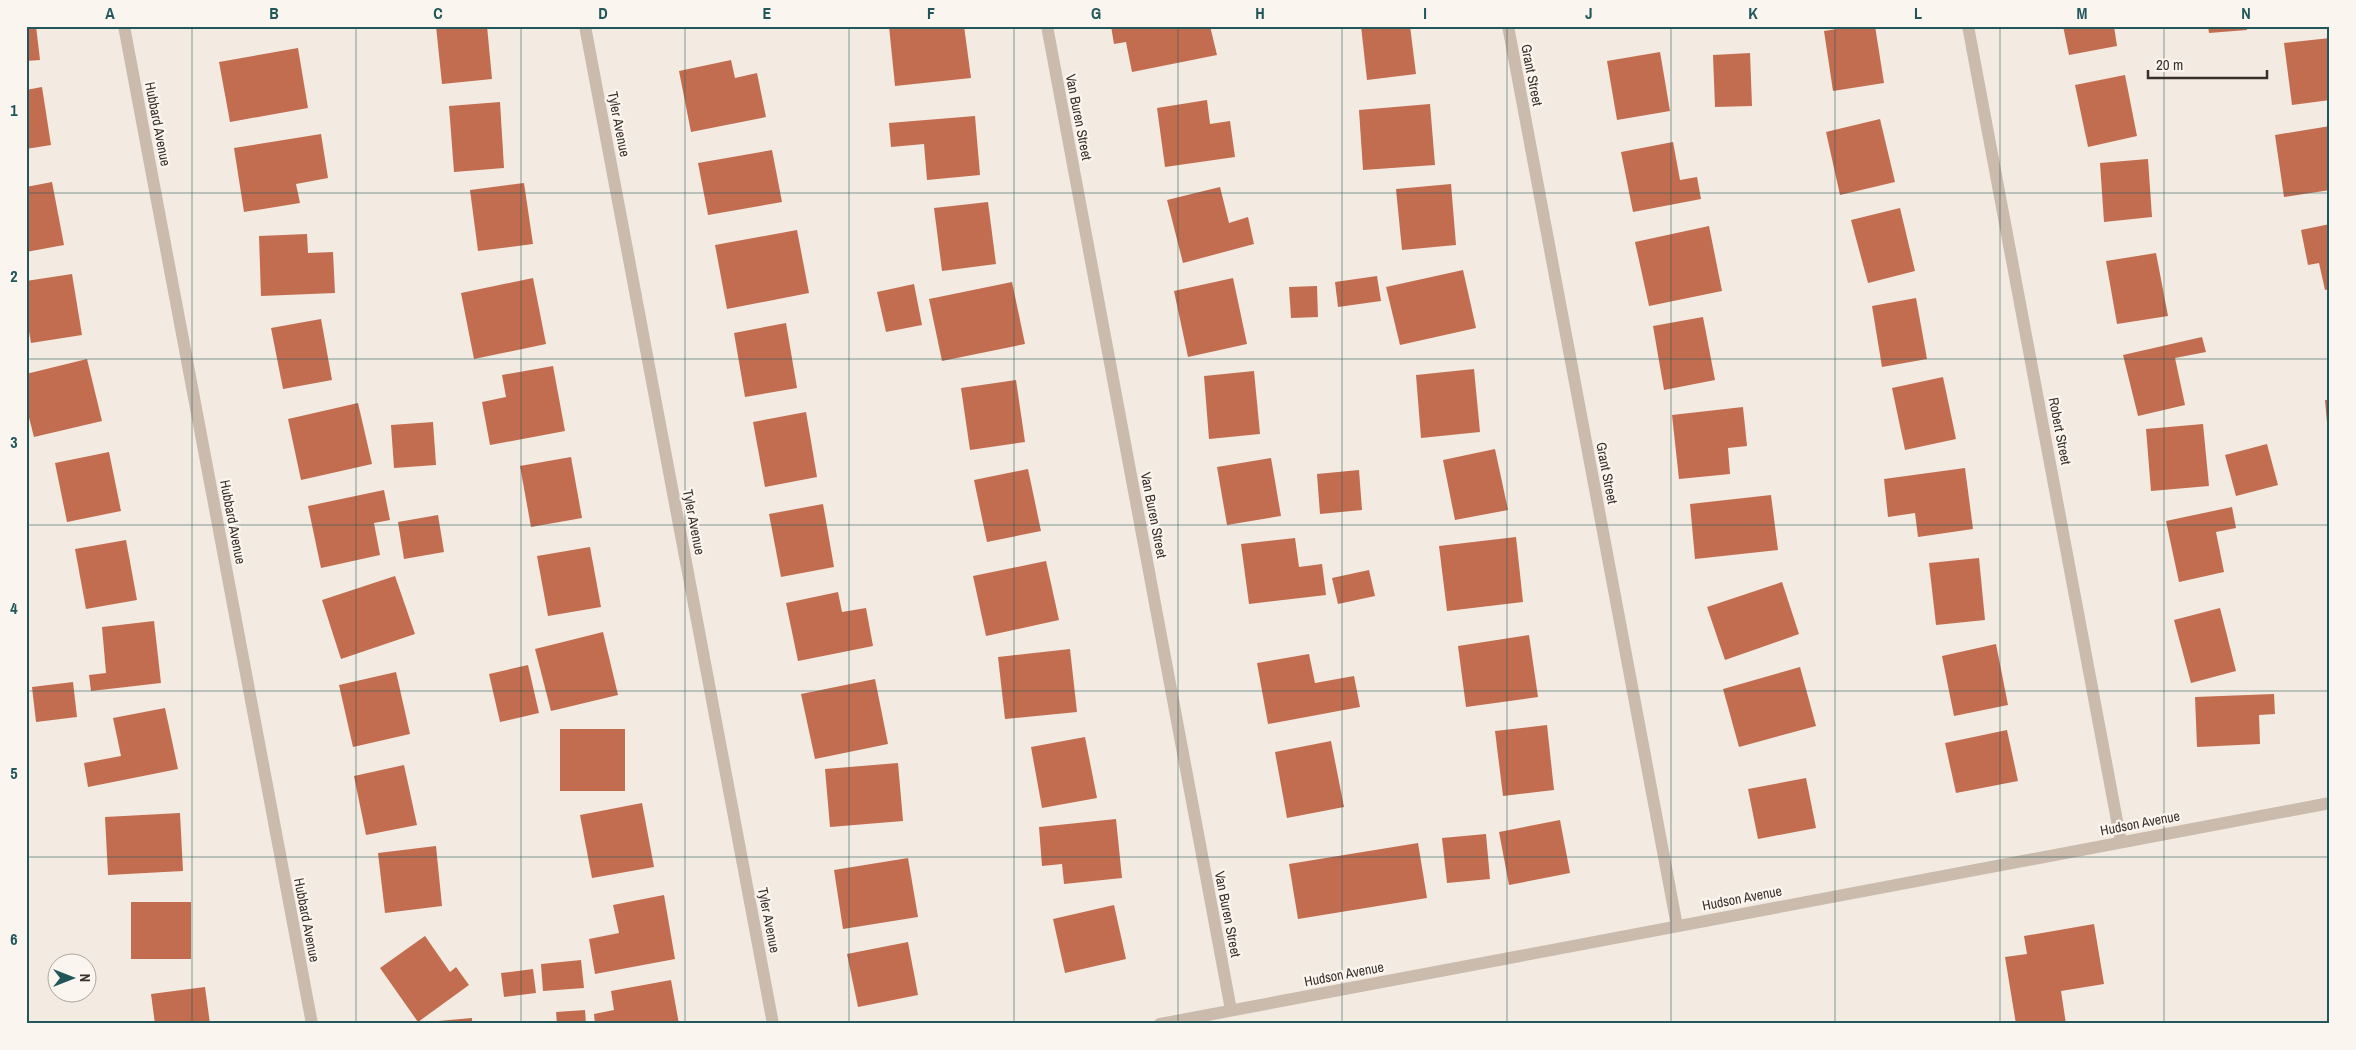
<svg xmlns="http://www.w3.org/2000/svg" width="2356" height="1050" viewBox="0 0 2356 1050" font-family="'Archivo Narrow',sans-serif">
	<rect width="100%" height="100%" fill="#f3ebe1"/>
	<!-- building -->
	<g fill="#c26d4f">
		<path d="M 26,26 L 36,26 L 40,60 L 26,61 Z"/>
		<path d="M 436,26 L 487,26 L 492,79 L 442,84 Z"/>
		<path d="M 889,26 L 964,26 L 971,78 L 895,86 Z"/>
		<path d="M 1111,26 L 1210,26 L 1217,55 L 1132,72 L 1126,42 L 1114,44 Z"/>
		<path d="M 1361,26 L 1410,26 L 1416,74 L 1367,80 Z"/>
		<path d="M 1856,26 L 1875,26 L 1884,83 L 1833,91 L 1824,31 Z"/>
		<path d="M 2063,26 L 2114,26 L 2117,46 L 2069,55 Z"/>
		<path d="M 2208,26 L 2246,26 L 2247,30 L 2209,33 Z"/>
		<path d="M 2330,38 L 2330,100 L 2292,105 L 2284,43 Z"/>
		<path d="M 298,48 L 308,108 L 230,122 L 219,62 Z"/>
		<path d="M 1660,52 L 1670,111 L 1617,120 L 1607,61 Z"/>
		<path d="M 1750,53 L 1752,106 L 1715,107 L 1713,55 Z"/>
		<path d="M 731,60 L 735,78 L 757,73 L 766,117 L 691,132 L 679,71 Z"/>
		<path d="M 2125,75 L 2137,136 L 2088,147 L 2075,85 Z"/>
		<path d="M 42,87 L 51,145 L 26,149 L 26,90 Z"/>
		<path d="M 1207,100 L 1210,124 L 1230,121 L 1235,157 L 1165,167 L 1157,108 Z"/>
		<path d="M 500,102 L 504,168 L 454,172 L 449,106 Z"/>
		<path d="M 1430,104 L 1435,165 L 1363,170 L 1359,110 Z"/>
		<path d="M 975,116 L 980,175 L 927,180 L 924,144 L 891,147 L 889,123 Z"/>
		<path d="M 1880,119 L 1895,182 L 1840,195 L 1826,132 Z"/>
		<path d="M 2330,126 L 2330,190 L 2284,197 L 2275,135 Z"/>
		<path d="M 321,134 L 328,178 L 296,184 L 300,203 L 244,212 L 234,148 Z"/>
		<path d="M 1673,142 L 1680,180 L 1697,177 L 1701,199 L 1633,212 L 1621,152 Z"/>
		<path d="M 772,150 L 782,202 L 708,215 L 698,163 Z"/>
		<path d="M 2148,159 L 2152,217 L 2104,222 L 2100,163 Z"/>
		<path d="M 52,182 L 64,245 L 26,252 L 26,187 Z"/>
		<path d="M 524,183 L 533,244 L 478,251 L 470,190 Z"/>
		<path d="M 1451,184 L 1456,245 L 1402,250 L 1396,189 Z"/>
		<path d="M 1220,187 L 1229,223 L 1248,217 L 1254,244 L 1183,263 L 1167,200 Z"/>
		<path d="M 988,202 L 996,264 L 942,271 L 934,208 Z"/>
		<path d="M 1900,208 L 1915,271 L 1868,283 L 1851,220 Z"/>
		<path d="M 2330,224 L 2330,289 L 2325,290 L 2319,263 L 2308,265 L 2301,230 Z"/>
		<path d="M 1709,226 L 1722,291 L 1649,306 L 1635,242 Z"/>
		<path d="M 797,230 L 809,293 L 727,309 L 715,245 Z"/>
		<path d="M 307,234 L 308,253 L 333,252 L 335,293 L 261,296 L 259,236 Z"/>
		<path d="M 2156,253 L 2168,316 L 2117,324 L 2106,261 Z"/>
		<path d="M 1463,270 L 1476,328 L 1400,345 L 1386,287 Z"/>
		<path d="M 72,274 L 82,335 L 31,343 L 26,314 L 26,281 Z"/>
		<path d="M 1377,276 L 1381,301 L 1338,307 L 1335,282 Z"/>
		<path d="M 533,278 L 546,344 L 474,359 L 461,293 Z"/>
		<path d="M 1233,278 L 1247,344 L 1188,357 L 1174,291 Z"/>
		<path d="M 1012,282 L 1025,344 L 942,361 L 929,299 Z"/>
		<path d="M 914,284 L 922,325 L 886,332 L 877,292 Z"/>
		<path d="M 1317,286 L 1318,317 L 1291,318 L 1289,287 Z"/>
		<path d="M 1916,298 L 1927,359 L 1882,367 L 1872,306 Z"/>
		<path d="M 1703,317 L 1715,380 L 1664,390 L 1653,326 Z"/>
		<path d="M 321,319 L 332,380 L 283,389 L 271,328 Z"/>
		<path d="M 786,323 L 797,388 L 745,397 L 734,333 Z"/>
		<path d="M 2202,337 L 2206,352 L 2175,358 L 2185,405 L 2138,416 L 2123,355 Z"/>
		<path d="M 87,359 L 102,421 L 34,437 L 26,406 L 26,374 Z"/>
		<path d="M 553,366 L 565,431 L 490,445 L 482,402 L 506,397 L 502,375 Z"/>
		<path d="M 1474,369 L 1480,432 L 1421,438 L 1416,375 Z"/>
		<path d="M 1254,371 L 1260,434 L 1209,439 L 1204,376 Z"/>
		<path d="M 1943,377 L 1956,439 L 1905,450 L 1892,388 Z"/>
		<path d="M 1016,380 L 1025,442 L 970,450 L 961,388 Z"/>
		<path d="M 2325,400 L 2330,400 L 2330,434 L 2328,434 Z"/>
		<path d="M 358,403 L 372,464 L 301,480 L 288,419 Z"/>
		<path d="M 1743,407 L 1747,446 L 1728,448 L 1730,474 L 1679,479 L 1672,415 Z"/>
		<path d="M 806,412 L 817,477 L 765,487 L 753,422 Z"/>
		<path d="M 433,422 L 436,465 L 394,468 L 391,425 Z"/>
		<path d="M 2203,424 L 2209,486 L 2151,491 L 2146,429 Z"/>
		<path d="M 2267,444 L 2278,485 L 2236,496 L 2225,455 Z"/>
		<path d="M 1495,449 L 1508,510 L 1455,520 L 1443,460 Z"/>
		<path d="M 109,452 L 121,511 L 67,522 L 55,463 Z"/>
		<path d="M 571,457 L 582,518 L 531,527 L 520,466 Z"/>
		<path d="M 1271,458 L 1281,516 L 1227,525 L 1217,467 Z"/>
		<path d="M 1965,468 L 1973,529 L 1918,537 L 1915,513 L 1888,517 L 1884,479 Z"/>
		<path d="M 1028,469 L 1041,531 L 987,542 L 974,480 Z"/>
		<path d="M 1359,470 L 1362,510 L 1320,514 L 1317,474 Z"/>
		<path d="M 384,490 L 390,520 L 374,523 L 380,555 L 321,568 L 308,506 Z"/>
		<path d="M 1771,495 L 1778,550 L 1695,559 L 1690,504 Z"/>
		<path d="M 823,504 L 834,567 L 781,577 L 769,514 Z"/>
		<path d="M 2232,507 L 2236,528 L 2216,532 L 2224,572 L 2179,582 L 2166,521 Z"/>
		<path d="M 438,515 L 444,552 L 404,559 L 398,522 Z"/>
		<path d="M 1516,537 L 1523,602 L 1447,611 L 1439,546 Z"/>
		<path d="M 1295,538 L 1299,567 L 1322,564 L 1326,595 L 1249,604 L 1241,544 Z"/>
		<path d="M 126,540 L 137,600 L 86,609 L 75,549 Z"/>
		<path d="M 590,547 L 601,607 L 548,616 L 537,556 Z"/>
		<path d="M 1979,558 L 1985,620 L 1936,625 L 1929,563 Z"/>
		<path d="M 1046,561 L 1059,620 L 986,636 L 973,576 Z"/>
		<path d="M 1369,570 L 1375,596 L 1338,604 L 1332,578 Z"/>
		<path d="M 395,576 L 415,634 L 341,659 L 322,600 Z"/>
		<path d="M 1782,582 L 1799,634 L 1725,660 L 1707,607 Z"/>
		<path d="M 838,592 L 842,612 L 866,608 L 873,646 L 798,661 L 786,603 Z"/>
		<path d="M 2220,608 L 2236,671 L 2191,683 L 2174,620 Z"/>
		<path d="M 154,621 L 161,683 L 91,691 L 89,675 L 106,673 L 102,627 Z"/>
		<path d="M 603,632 L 618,695 L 551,711 L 535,649 Z"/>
		<path d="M 1529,635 L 1538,697 L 1466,707 L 1458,646 Z"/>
		<path d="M 1996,644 L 2008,705 L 1954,716 L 1942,656 Z"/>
		<path d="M 1070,649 L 1077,712 L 1005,719 L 998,657 Z"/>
		<path d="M 1309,654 L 1315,683 L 1354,676 L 1360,707 L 1268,724 L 1257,663 Z"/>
		<path d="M 528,665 L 539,713 L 500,722 L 489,674 Z"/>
		<path d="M 1800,667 L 1816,726 L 1739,747 L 1723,689 Z"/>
		<path d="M 396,672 L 410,734 L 353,747 L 339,685 Z"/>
		<path d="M 875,679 L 888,744 L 815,759 L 801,694 Z"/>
		<path d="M 73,682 L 77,717 L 36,722 L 32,687 Z"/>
		<path d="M 2274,694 L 2275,714 L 2259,715 L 2260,744 L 2197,747 L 2195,697 Z"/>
		<path d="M 165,708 L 178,769 L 88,787 L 84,763 L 121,756 L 113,718 Z"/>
		<path d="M 1547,725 L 1554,790 L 1503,796 L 1495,731 Z"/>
		<rect x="560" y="729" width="65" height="62"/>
		<path d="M 2007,730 L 2018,781 L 1956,793 L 1945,743 Z"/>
		<path d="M 1085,737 L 1097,798 L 1042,808 L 1031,747 Z"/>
		<path d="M 1331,741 L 1344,807 L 1287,818 L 1275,752 Z"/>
		<path d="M 898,763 L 903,821 L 830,827 L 825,769 Z"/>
		<path d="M 404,765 L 417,825 L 366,835 L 354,776 Z"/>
		<path d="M 1806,778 L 1816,828 L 1758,839 L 1748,789 Z"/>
		<path d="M 642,803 L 654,867 L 592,878 L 580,815 Z"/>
		<path d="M 180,813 L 183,871 L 108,875 L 105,817 Z"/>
		<path d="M 1116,819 L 1122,878 L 1064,884 L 1062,864 L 1042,866 L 1039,827 Z"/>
		<path d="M 1560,820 L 1570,873 L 1509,885 L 1499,832 Z"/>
		<path d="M 1486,834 L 1490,879 L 1447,883 L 1442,838 Z"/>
		<path d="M 1418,843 L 1427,898 L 1298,919 L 1289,864 Z"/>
		<path d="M 436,846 L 442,906 L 385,913 L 378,853 Z"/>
		<path d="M 908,858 L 918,917 L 843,929 L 834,870 Z"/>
		<path d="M 664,895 L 675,959 L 595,974 L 589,939 L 619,933 L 613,905 Z"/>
		<rect x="131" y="902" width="60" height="57"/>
		<path d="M 1114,905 L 1126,959 L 1065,973 L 1053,919 Z"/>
		<path d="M 2094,924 L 2104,984 L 2061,991 L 2066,1024 L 2016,1024 L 2005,957 L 2027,954 L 2024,936 Z"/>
		<path d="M 425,936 L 450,972 L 456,967 L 469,985 L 418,1022 L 380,968 Z"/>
		<path d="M 908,942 L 918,995 L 858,1007 L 847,954 Z"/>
		<path d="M 581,960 L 584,988 L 543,991 L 541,964 Z"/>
		<path d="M 533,969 L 536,993 L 504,997 L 501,973 Z"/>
		<path d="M 671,980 L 679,1024 L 595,1024 L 594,1014 L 614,1010 L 611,991 Z"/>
		<path d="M 205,987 L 210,1024 L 155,1024 L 151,994 Z"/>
		<path d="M 585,1010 L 586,1024 L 557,1024 L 556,1012 Z"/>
		<path d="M 472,1018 L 472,1024 L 427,1024 L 427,1022 Z"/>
	</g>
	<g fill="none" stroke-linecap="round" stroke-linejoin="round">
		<!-- minor -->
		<g stroke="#cbbbad" stroke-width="12">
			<path d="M 124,26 L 312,1024"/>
			<path d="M 585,26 L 773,1024"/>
			<path d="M 1047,26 L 1231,1010"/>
			<path d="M 1508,26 L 1677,926"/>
			<path d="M 1968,26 L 2121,842"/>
			<path d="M 1160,1024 L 2330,803"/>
		</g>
	</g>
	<!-- grid -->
	<path fill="none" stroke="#21565a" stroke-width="1" stroke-opacity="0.55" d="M 192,26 L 192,1024M 356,26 L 356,1024M 521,26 L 521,1024M 685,26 L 685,1024M 849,26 L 849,1024M 1014,26 L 1014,1024M 1178,26 L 1178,1024M 1342,26 L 1342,1024M 1507,26 L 1507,1024M 1671,26 L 1671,1024M 1835,26 L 1835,1024M 2000,26 L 2000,1024M 2164,26 L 2164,1024M 26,193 L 2330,193M 26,359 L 2330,359M 26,525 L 2330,525M 26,691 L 2330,691M 26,857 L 2330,857"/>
	<g text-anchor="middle" stroke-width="4.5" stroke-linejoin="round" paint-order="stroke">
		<!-- street labels -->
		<g font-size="14" fill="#3a302b" stroke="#faf5ee">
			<text transform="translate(1532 75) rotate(79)" y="5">Grant Street</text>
			<text transform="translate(1079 117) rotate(79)" y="5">Van Buren Street</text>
			<text transform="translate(158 124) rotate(79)" y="5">Hubbard Avenue</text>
			<text transform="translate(619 124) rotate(79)" y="5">Tyler Avenue</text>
			<text transform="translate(2060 431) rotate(79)" y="5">Robert Street</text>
			<text transform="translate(1607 473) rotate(79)" y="5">Grant Street</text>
			<text transform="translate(1154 515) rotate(79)" y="5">Van Buren Street</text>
			<text transform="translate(233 522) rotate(79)" y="5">Hubbard Avenue</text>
			<text transform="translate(694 522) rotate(79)" y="5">Tyler Avenue</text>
			<text transform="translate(2140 823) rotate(-11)" y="5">Hudson Avenue</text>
			<text transform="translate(1742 898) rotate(-11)" y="5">Hudson Avenue</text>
			<text transform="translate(1228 914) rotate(79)" y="5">Van Buren Street</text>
			<text transform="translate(307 920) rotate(79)" y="5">Hubbard Avenue</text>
			<text transform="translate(769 920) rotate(79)" y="5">Tyler Avenue</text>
			<text transform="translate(1344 974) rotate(-11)" y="5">Hudson Avenue</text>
		</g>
	</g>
	<!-- border -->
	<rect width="2356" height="1050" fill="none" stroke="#faf5ee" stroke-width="55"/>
	<!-- north arrow -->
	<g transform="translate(72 978) rotate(90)"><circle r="24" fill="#faf5ee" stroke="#ada6a0"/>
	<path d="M0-4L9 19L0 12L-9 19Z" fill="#21565a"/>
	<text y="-8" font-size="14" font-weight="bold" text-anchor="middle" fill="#3a302b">N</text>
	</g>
	<!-- scale -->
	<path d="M2148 70v8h119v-8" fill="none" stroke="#3a302b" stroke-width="2.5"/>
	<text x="2156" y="70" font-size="15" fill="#3a302b" stroke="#faf5ee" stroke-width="4" paint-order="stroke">20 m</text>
	<rect x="28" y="28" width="2300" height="994" fill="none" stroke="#21565a" stroke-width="2"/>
	<g font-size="16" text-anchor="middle" font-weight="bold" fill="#21565a">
		<text x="110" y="19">A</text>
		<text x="274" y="19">B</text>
		<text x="438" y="19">C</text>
		<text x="603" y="19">D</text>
		<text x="767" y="19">E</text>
		<text x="931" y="19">F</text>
		<text x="1096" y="19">G</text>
		<text x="1260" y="19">H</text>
		<text x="1425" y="19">I</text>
		<text x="1589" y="19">J</text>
		<text x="1753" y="19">K</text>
		<text x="1918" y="19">L</text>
		<text x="2082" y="19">M</text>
		<text x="2246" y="19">N</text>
		<text x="14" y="116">1</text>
		<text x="14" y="282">2</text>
		<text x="14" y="448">3</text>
		<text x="14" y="614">4</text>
		<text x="14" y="779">5</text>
		<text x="14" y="945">6</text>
	</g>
</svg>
